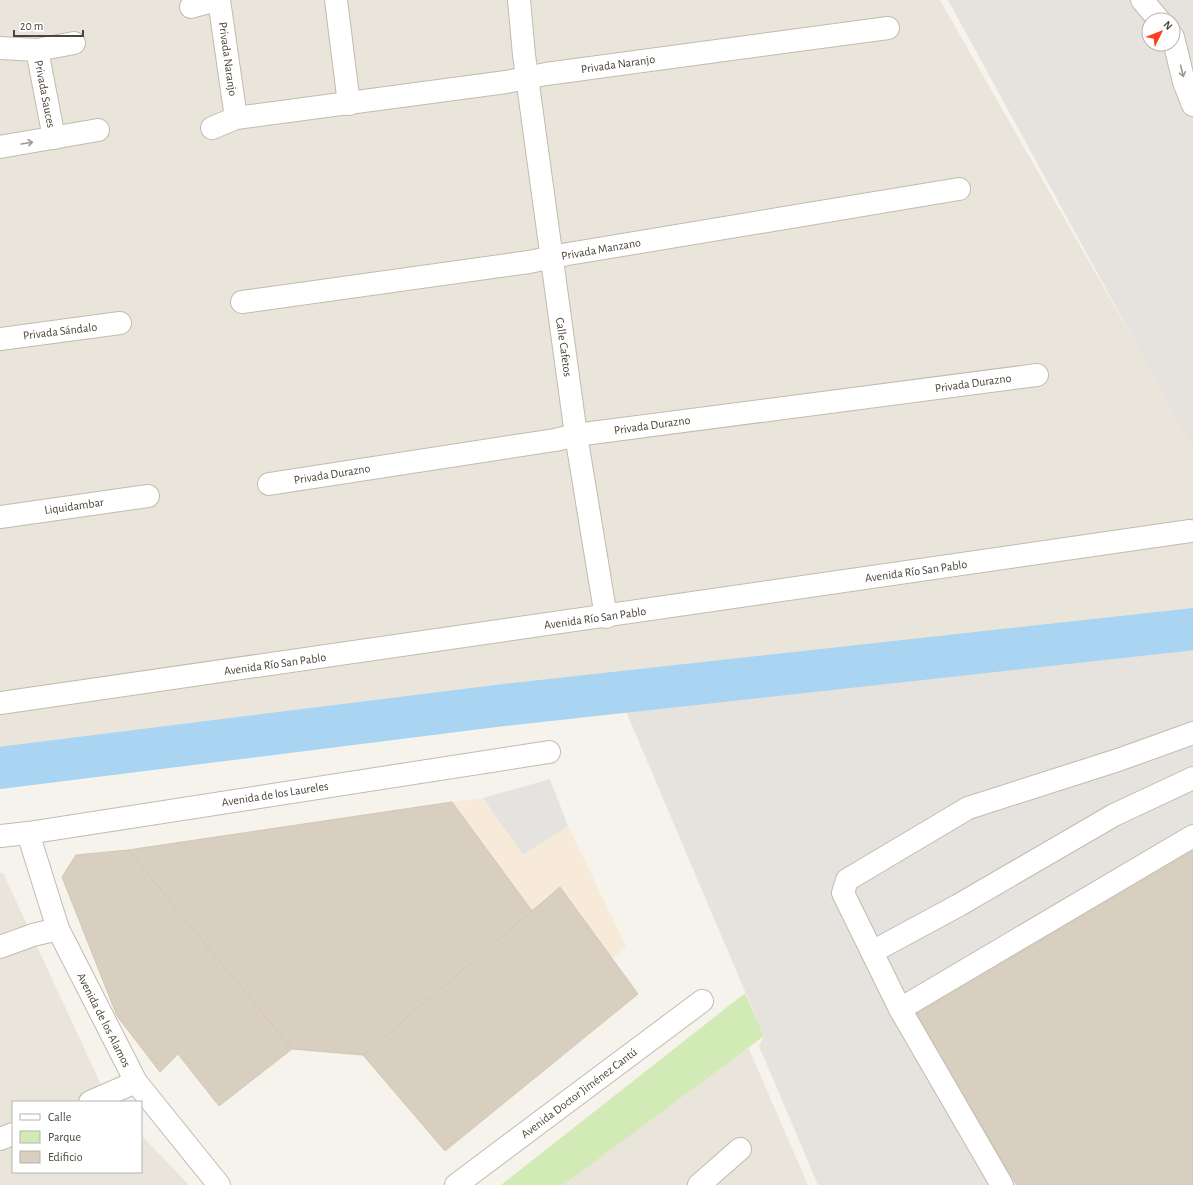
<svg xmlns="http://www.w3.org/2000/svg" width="1193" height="1185" viewBox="0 0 1193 1185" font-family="'Alegreya Sans',sans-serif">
	<rect width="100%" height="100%" fill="#f6f3ec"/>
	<!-- residential -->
	<g fill="#eae5da">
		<path d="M 0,0 L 940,0 L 1193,444 L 1193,626 L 0,748 Z"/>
		<path d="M 0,873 L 3,873 L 109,1102 L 13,1102 L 13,1172 L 141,1172 L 141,1135 L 189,1185 L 0,1185 Z"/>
		<path d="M 738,1024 L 808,1185 L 538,1185 Z"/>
	</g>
	<!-- commercial -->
	<path fill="#f7ead8" d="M 483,798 L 523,855 L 568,826 L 626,946 L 612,959 L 532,911 L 452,802 Z"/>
	<!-- industrial -->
	<g fill="#e6e2dd" fill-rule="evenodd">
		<path d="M 948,0 L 1193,0 L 1193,448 ZM 1149,20 L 1173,20 L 1173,44 L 1149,44 Z"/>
		<path d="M 1193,642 L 1193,1185 L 818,1185 L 759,1046 L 764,1036 L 625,709 Z"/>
	</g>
	<!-- green -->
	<path fill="#d2eab5" d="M 745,993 L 764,1036 L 563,1185 L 501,1185 Z"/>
	<!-- parking -->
	<path fill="#e5e3e0" d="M 550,779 L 568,826 L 523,855 L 483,798 Z"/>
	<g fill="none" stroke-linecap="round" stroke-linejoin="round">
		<!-- river -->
		<path stroke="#a9d4f2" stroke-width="42" d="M 0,768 L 504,705 L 1193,629"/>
	</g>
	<!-- building -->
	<g fill="#d8cfc1" stroke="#d3c7b4">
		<path d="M 452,802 L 532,911 L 363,1055 L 292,1049 L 128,850 Z"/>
		<path d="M 128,850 L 292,1049 L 219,1106 L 178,1054 L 160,1072 L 117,1016 L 62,877 L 76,855 Z"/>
		<path d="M 1193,851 L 1193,1185 L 1017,1185 L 915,1015 Z"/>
		<path d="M 560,887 L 638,994 L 445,1151 L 363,1055 Z"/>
	</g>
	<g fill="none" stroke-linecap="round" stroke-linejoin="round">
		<!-- minor casing -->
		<g stroke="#c2bbae" stroke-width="24">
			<g id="minor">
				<path d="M 219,0 L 236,118"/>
				<path d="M 336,0 L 349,104"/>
				<path d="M 519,0 L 524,55 L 576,435 L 606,617"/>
				<path d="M 1142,0 L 1159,20"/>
				<path d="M 191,7 L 217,0"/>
				<path d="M 1173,37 L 1184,82 L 1193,105"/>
				<path d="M 0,48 L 37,50 L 74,43"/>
				<path d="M 37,50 L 54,138"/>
				<path d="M 212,128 L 236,118 L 506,82 L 546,74 L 888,28"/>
				<path d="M 0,147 L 98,130"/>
				<path d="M 242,302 L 529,262 L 568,254 L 959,189"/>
				<path d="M 0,339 L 120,323"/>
				<path d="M 269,484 L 555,440 L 576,435 L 1037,375"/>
				<path d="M 0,517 L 148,496"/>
				<path d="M 0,703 L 1190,531"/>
				<path d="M 28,833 L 58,929 L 136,1082 L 219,1185"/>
				<path d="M 0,836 L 28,833 L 549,752"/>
				<path d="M 0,947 L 33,935 L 58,929"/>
				<path d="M 872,952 L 843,893 L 847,880 L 968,808 L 1118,760 L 1193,733"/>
				<path d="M 900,1009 L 1193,836"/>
				<path d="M 90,1102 L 136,1082"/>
				<path d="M 0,1139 L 13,1134"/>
				<path d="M 456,1185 L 702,1001"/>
				<path d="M 699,1185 L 740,1149"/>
				<path d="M 1002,1185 L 900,1009 L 872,952 L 959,905 L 1114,815 L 1193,778"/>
			</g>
		</g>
		<!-- minor -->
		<use href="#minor" stroke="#fff" stroke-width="22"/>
	</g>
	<!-- one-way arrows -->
	<defs><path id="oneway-shaft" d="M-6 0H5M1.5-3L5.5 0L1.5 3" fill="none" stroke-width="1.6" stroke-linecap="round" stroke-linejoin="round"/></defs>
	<g stroke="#9c9892">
		<use href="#oneway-shaft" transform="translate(1182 71) rotate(76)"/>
		<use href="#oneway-shaft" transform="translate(27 143) rotate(-9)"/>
	</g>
	<g text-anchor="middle" stroke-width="3.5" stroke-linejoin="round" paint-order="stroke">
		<!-- street labels -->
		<g font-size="12" fill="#4b4439" stroke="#fff">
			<text transform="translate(228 59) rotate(82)" y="4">Privada Naranjo</text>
			<text transform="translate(618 64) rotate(-8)" y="4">Privada Naranjo</text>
			<text transform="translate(45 94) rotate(79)" y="4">Privada Sauces</text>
			<text transform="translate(601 249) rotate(-10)" y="4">Privada Manzano</text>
			<text transform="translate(60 331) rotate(-7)" y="4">Privada Sándalo</text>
			<text transform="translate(564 347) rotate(82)" y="4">Calle Cafetos</text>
			<text transform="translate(973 383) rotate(-8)" y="4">Privada Durazno</text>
			<text transform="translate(652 425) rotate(-8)" y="4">Privada Durazno</text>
			<text transform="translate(332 474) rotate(-9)" y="4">Privada Durazno</text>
			<text transform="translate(74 506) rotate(-8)" y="4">Liquidambar</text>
			<text transform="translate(916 571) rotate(-8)" y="4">Avenida Río San Pablo</text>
			<text transform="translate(595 618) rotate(-8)" y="4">Avenida Río San Pablo</text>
			<text transform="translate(275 664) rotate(-8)" y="4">Avenida Río San Pablo</text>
			<text transform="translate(275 794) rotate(-9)" y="4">Avenida de los Laureles</text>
			<text transform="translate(104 1020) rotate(63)" y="4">Avenida de los Alamos</text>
			<text transform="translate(579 1093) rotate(-37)" y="4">Avenida Doctor Jiménez Cantú</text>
		</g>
	</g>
	<!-- legend -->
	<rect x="12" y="1101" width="130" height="72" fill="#ffffff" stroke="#b7b4b0"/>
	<rect x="20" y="1114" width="20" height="6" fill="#ffffff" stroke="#b7b4b0"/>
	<text x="48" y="1121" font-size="12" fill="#4b4439">Calle</text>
	<rect x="20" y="1131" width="20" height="12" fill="#d2eab5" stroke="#b7b4b0"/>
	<text x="48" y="1141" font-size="12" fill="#4b4439">Parque</text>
	<rect x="20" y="1151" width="20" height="12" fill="#d8cfc1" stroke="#b7b4b0"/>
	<text x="48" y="1161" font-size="12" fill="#4b4439">Edificio</text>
	<!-- north arrow -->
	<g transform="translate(1161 32) rotate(47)"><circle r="19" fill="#ffffff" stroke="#b7b4b0"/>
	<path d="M0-3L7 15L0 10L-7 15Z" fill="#fc3f1d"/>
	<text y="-6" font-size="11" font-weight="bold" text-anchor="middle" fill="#4b4439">N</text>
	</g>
	<!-- scale -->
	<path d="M14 30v6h69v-6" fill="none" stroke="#4b4439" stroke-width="2"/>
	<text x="20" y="30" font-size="12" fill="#4b4439" stroke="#ffffff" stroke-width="3" paint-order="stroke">20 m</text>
</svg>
